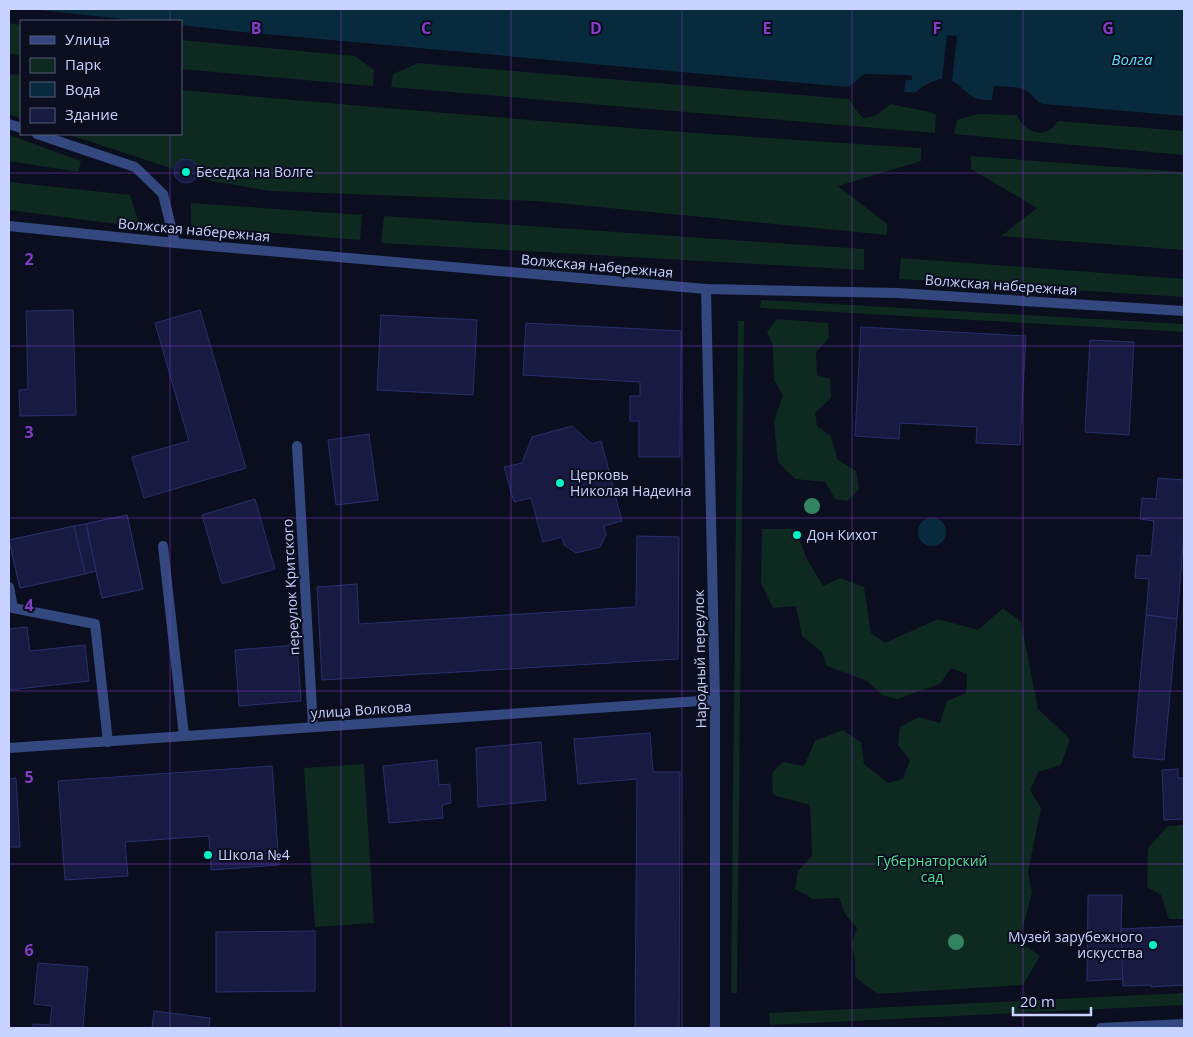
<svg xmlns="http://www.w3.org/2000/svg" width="1193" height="1037" viewBox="0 0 1193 1037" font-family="'Open Sans',sans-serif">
	<rect width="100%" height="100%" fill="#0b0e1f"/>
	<!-- green -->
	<g fill="#0e2920">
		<path d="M 9,23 L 21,25 L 21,55 L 9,54 Z"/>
		<path d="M 181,40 L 355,56 L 374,70 L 373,86 L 181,69 Z"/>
		<path d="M 418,63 L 849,99 L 856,110 L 863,118 C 878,117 880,113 890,104 L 930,112 L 936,115 L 935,133 L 391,87 L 393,74 Z"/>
		<path d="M 9,74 L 21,75 L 21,118 L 9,114 Z"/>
		<path d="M 181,90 C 427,112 674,133 921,148 L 921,161 L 838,186 L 887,224 L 887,235 L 537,201 L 270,191 L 212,181 L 197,177 C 201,158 180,151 173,169 L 67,134 L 181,134 Z"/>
		<path d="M 978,114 L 1017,115 C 1022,127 1036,138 1049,130 C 1053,128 1055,124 1058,121 L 1184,131 L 1184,155 L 954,134 L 957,120 Z"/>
		<path d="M 9,135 L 81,161 L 78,172 L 9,161 Z"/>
		<path d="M 971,156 L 1184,172 L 1184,250 L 1001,236 L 1037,208 L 971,169 Z"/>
		<path d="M 9,182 L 130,195 L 140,227 L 9,210 Z"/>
		<path d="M 191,203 L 362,215 L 360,240 L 191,226 Z"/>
		<path d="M 384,216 L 864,249 L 864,270 L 381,243 Z"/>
		<path d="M 901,258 L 1184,279 L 1184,297 L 899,279 Z"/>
		<path d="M 761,300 L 1184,324 L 1184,332 L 760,308 Z"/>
		<path d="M 777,319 L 828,323 L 829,338 L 816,352 L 817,375 L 830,379 L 831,398 L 815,413 L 817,426 L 831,436 L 837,459 L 856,471 L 859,489 L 848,501 L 835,499 L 825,482 L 795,479 L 778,462 L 774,421 L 783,395 L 774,380 L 773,346 L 767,332 Z"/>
		<path d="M 738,321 L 744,321 L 737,993 L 731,993 Z"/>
		<path d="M 762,529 L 795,529 L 807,559 L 823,586 L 840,578 L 864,587 L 871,633 L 885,643 L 938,619 L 978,630 L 1003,608 L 1021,622 L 1038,709 L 1070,739 L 1061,765 L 1038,772 L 1030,790 L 1041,808 L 1028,872 L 1032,893 L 1019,941 L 1040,956 L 1023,985 L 878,994 L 855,977 L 855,960 L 852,944 L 857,928 L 845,914 L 839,898 L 813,899 L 795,889 L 798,871 L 812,856 L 810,805 L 773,795 L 772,773 L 783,762 L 804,766 L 815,741 L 842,730 L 861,742 L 864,764 L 888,783 L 903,779 L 910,760 L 898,745 L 900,727 L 919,717 L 940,723 L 947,701 L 966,693 L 967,674 L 951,668 L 940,684 L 897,699 L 882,695 L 867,681 L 827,666 L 822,652 L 802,636 L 796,606 L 773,608 L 761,583 Z"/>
		<path d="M 364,764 L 374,923 L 315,927 L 304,768 Z"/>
		<path d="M 1184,825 L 1184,919 L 1169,919 L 1161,895 L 1147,887 L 1148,848 L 1168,826 Z"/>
		<path d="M 1184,993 L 1184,1005 L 770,1025 L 769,1013 Z"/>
	</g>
	<!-- water -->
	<g fill="#072a3c">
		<path d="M 29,9 L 1184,9 L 1184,116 L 1044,104 C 1035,101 1034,96 1027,91 C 1021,86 1003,87 994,86 L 992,100 C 986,100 979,100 973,97 C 966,93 961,86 954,82 C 941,74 925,84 915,93 L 904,92 L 906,80 L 912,80 L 912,76 L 907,75 L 865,74 C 858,77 855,85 847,87 L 232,31 L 181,25 L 181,21 L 142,21 Z"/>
		<circle cx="932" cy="532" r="14"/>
	</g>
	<!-- pier -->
	<path fill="#0b0e1f" d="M 947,35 L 957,36 L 952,81 L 942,79 Z"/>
	<!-- building -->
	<g fill="#171b41" stroke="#282f6e">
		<circle cx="186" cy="171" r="12"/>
		<path d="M 73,310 L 76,415 L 20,416 L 19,390 L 28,389 L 26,311 Z"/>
		<path d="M 200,310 L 246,468 L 144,498 L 132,457 L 189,441 L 155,323 Z"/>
		<path d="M 381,315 L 477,320 L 473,395 L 377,390 Z"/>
		<path d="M 526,323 L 681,331 L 680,457 L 639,457 L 639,421 L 630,421 L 630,396 L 640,396 L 640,382 L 523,375 Z"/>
		<path d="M 861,327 L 1026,336 L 1020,445 L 976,443 L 977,427 L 900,423 L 899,439 L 855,436 Z"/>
		<path d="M 1090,340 L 1134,342 L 1129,435 L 1085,432 Z"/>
		<path d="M 572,426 L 592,444 L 601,441 L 622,521 L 604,526 L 606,535 L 600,547 L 576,553 L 564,545 L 562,537 L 543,542 L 531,498 L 514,502 L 504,467 L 522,463 L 532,437 Z"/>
		<path d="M 369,434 L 378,500 L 336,505 L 328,440 Z"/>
		<path d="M 1158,478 L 1184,480 L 1184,534 L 1177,619 L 1146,615 L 1149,579 L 1135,578 L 1137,555 L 1151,556 L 1154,521 L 1140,519 L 1142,498 L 1156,499 Z"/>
		<path d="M 255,499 L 275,569 L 222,584 L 202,515 Z"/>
		<path d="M 127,515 L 143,589 L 102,598 L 96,571 L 20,588 L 9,540 Z"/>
		<path d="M 127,515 L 143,589 L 102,598 L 86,524 Z"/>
		<path d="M 86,524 L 96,571 L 85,574 L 74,526 Z"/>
		<path d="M 74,526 L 85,574 L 20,588 L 9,540 Z"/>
		<path d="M 637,536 L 679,537 L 678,659 L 322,680 L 317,587 L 357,584 L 359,624 L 636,607 Z"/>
		<path d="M 1146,615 L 1177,619 L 1164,760 L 1133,757 Z"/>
		<path d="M 27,627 L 30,651 L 85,645 L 89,681 L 9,690 L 9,629 Z"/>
		<path d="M 297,645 L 301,701 L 239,706 L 235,650 Z"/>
		<path d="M 650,733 L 653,772 L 680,772 L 679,1028 L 635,1028 L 637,779 L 578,784 L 574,739 Z"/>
		<path d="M 541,742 L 546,800 L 478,807 L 476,748 Z"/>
		<path d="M 437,760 L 439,785 L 450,784 L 451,803 L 442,805 L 443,818 L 389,823 L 383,766 Z"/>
		<path d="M 272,766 L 279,865 L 211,870 L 209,836 L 125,842 L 128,876 L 65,880 L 58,781 Z"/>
		<path d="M 1178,769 L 1178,778 L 1184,778 L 1184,819 L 1164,820 L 1162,770 Z"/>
		<path d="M 16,778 L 20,847 L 9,847 L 9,779 Z"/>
		<path d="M 1088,895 L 1122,895 L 1121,929 L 1123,979 L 1087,981 Z"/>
		<path d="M 1184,926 L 1184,985 L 1151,987 L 1151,985 L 1123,986 L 1121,929 Z"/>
		<path d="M 315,931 L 315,991 L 216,992 L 216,932 Z"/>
		<path d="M 38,963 L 88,967 L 83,1028 L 33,1028 L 33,1024 L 50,1025 L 52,1006 L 34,1004 Z"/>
		<path d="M 154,1011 L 210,1018 L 209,1028 L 152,1028 Z"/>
	</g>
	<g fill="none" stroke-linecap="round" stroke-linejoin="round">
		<!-- lane -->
		<g stroke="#344880" stroke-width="10">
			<path d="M 163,546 L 184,736"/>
			<path d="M 9,587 L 13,608 L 95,624 L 108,742"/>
		</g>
		<!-- street -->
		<g stroke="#344880" stroke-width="10">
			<path d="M 9,124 L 21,128"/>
			<path d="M 37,134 L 135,167 L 163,194 L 175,243"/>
			<path d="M 9,226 L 175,243 L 706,289 L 897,293 L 1184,311"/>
			<path d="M 706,289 L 715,700 L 715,1028"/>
			<path d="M 297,446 L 313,727"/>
			<path d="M 9,748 L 715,700"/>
			<path d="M 1101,1028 L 1184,1024"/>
		</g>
	</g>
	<!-- trees -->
	<g fill="#32835f">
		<circle cx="812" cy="506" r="8"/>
		<circle cx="956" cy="942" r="8"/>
	</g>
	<!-- grid -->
	<path fill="none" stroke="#833dc5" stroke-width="1" stroke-opacity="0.55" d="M 170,9 L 170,21M 341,9 L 341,1028M 511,9 L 511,1028M 682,9 L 682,1028M 852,9 L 852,1028M 1023,9 L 1023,1028M 170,134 L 170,1028M 9,173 L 1184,173M 9,346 L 1184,346M 9,518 L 1184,518M 9,691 L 1184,691M 9,864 L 1184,864"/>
	<!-- markers -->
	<g fill="#00f4c5" stroke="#0b0e1f" stroke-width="2">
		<circle cx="186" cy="172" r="5"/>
		<circle cx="560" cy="483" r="5"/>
		<circle cx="797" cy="535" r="5"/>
		<circle cx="208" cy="855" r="5"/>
		<circle cx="1153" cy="945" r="5"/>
	</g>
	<g text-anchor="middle" stroke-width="4" stroke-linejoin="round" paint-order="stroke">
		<!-- poi labels -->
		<g font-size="14" fill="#c9d3ff" stroke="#0b0e1f" text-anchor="start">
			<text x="196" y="177">Беседка на Волге</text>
			<text x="570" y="480">Церковь<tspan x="570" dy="16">Николая Надеина</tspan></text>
			<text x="807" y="540">Дон Кихот</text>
			<text x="218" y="860">Школа №4</text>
			<text x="1143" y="942" text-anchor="end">Музей зарубежного<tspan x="1143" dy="16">искусства</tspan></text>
		</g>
		<!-- street labels -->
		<g font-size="14" fill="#c9d3ff" stroke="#0b0e1f">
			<text transform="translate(194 230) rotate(5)" y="5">Волжская набережная</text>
			<text transform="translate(597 266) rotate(5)" y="5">Волжская набережная</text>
			<text transform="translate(1001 285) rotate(4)" y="5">Волжская набережная</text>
			<text transform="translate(291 587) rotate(-93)" y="5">переулок Критского</text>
			<text transform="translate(700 659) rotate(-91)" y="5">Народный переулок</text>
			<text transform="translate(361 710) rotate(-4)" y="5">улица Волкова</text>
		</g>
		<!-- park labels -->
		<g font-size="14" fill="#52e394" stroke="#0b0e1f">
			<text x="932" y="866">Губернаторский<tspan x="932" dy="16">сад</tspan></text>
		</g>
		<!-- water labels -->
		<g font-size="15" font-style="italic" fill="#57e3ff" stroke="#0b0e1f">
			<text x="1132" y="65">Волга</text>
		</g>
	</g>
	<g font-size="16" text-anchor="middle" font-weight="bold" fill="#833dc5" stroke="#0b0e1f" stroke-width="4" stroke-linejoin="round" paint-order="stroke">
		<text x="256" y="34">B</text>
		<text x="426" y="34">C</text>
		<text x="596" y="34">D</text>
		<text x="767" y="34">E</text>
		<text x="937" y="34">F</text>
		<text x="1108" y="34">G</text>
		<text x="29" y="265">2</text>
		<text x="29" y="438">3</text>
		<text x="29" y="611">4</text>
		<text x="29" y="783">5</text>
		<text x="29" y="956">6</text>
	</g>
	<!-- border -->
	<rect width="1193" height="1037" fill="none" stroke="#c9d3ff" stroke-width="20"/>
	<!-- legend -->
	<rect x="20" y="20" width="162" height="115" fill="#0b0e1f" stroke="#575d79"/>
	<rect x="30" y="36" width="25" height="8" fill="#344880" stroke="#575d79"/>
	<text x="65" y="45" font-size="15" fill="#c9d3ff">Улица</text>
	<rect x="30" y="58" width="25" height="15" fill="#0e2920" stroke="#575d79"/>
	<text x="65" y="70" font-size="15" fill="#c9d3ff">Парк</text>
	<rect x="30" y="82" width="25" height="15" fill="#072a3c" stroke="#575d79"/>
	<text x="65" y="95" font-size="15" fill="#c9d3ff">Вода</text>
	<rect x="30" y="108" width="25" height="15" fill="#171b41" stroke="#575d79"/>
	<text x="65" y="120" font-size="15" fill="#c9d3ff">Здание</text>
	<!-- scale -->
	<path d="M1013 1007v8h78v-8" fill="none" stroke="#c9d3ff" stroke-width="2.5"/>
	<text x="1020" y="1007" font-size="15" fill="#c9d3ff" stroke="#0b0e1f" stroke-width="4" paint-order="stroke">20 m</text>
</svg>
